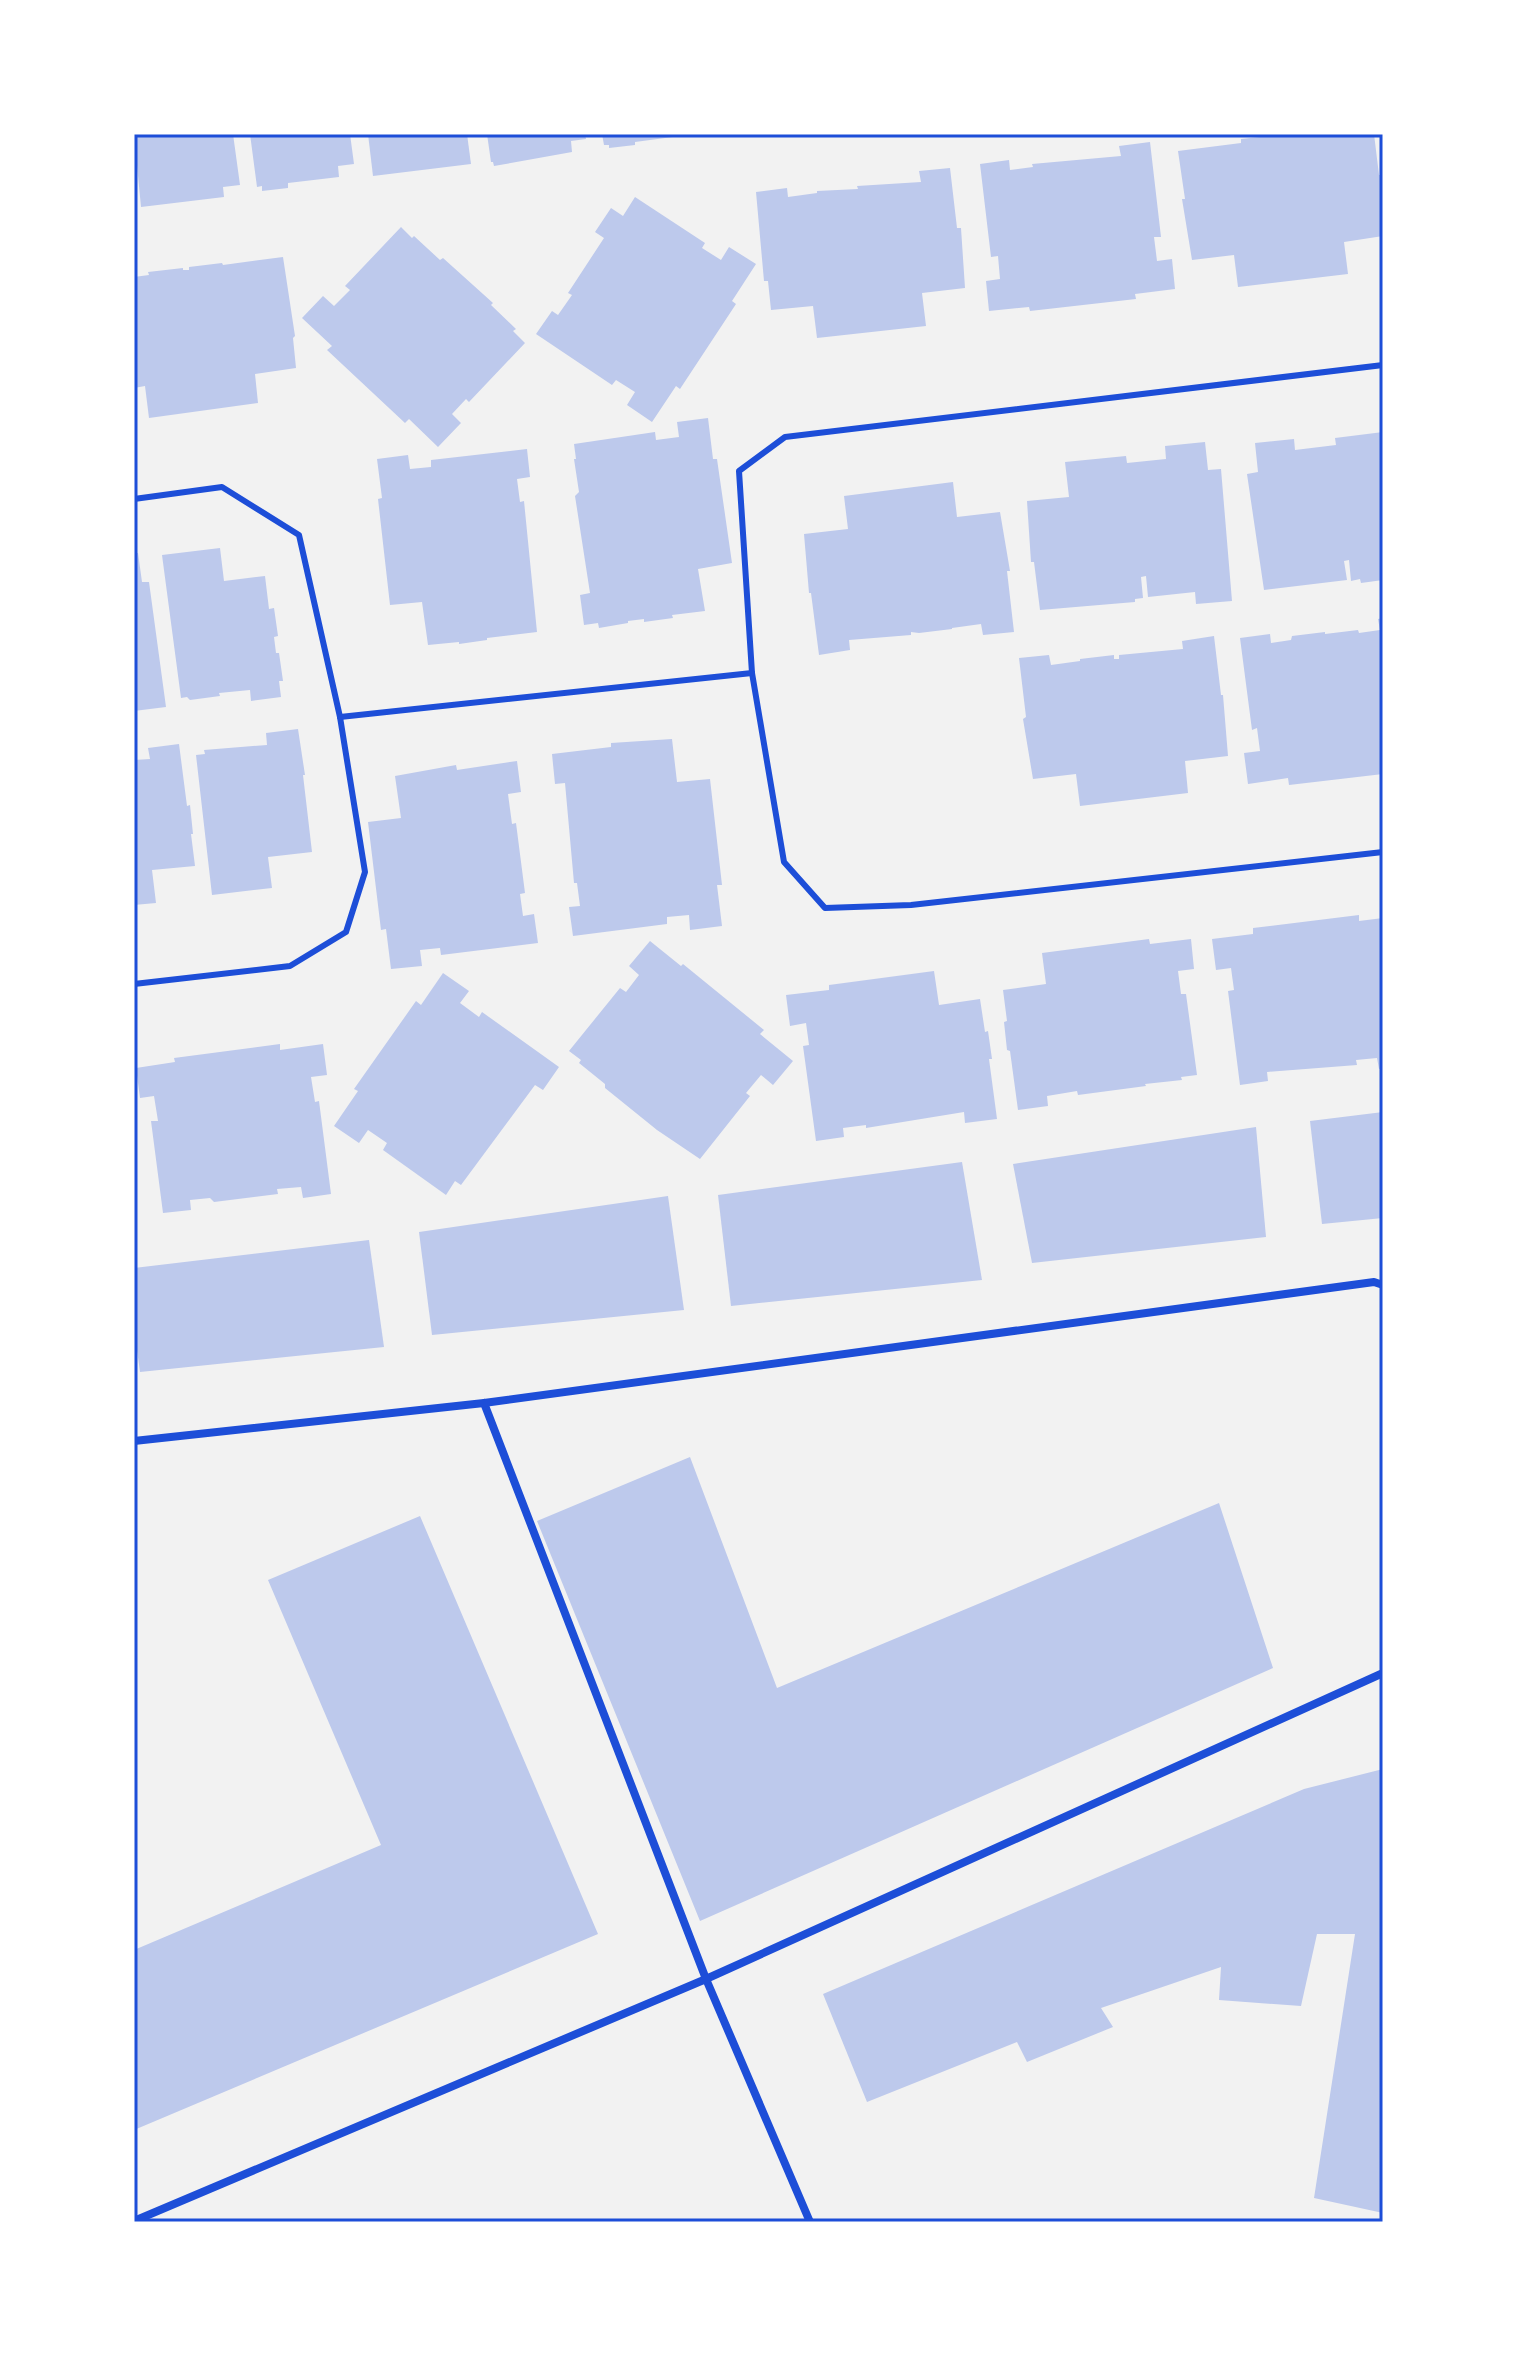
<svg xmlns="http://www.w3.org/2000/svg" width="1517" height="2356" viewBox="0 0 1517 2356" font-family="Manrope,sans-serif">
	<rect width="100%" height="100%" fill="#f2f2f2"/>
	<!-- building -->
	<g fill="#bdc9ec">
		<path d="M 134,134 L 233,134 L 240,185 L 223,187 L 224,197 L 141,207 Z"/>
		<path d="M 250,134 L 350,134 L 354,164 L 338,166 L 339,177 L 288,183 L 288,188 L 262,191 L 262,186 L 257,187 Z"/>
		<path d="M 368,134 L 467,134 L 471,164 L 373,176 Z"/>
		<path d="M 487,134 L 585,134 L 586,139 L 571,141 L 572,152 L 494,166 L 493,162 L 491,162 Z"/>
		<path d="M 602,134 L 680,134 L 680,136 L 635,142 L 635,145 L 609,148 L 609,145 L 604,145 Z"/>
		<path d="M 1288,134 L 1374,134 L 1379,175 L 1383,175 L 1383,236 L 1344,242 L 1348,274 L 1238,287 L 1234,255 L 1192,260 L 1182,199 L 1185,199 L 1178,151 L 1241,143 L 1241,139 Z"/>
		<path d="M 1150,142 L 1161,237 L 1154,237 L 1157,261 L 1172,259 L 1175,289 L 1135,294 L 1136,299 L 1030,311 L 1029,307 L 989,311 L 986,281 L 1000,279 L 998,256 L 991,257 L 980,164 L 1009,160 L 1010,170 L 1033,167 L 1032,164 L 1121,156 L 1119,146 Z"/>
		<path d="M 950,168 L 957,228 L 961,228 L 965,288 L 922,293 L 926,326 L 817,338 L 813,306 L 771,310 L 768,281 L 764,281 L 756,192 L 787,188 L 788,197 L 817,193 L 817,191 L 858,189 L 857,186 L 921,182 L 919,171 Z"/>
		<path d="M 635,197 L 705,243 L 702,248 L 721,260 L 729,247 L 756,264 L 732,301 L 736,304 L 680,389 L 676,386 L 652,422 L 627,405 L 635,392 L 616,380 L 612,385 L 536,334 L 552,311 L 558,315 L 572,295 L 568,293 L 604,238 L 595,232 L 611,208 L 623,216 Z"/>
		<path d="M 401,227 L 412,238 L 414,236 L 440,260 L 443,258 L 493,303 L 491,305 L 516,329 L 513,331 L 525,343 L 469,402 L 466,399 L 452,414 L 461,423 L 438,447 L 409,419 L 405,423 L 327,350 L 332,346 L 302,318 L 323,296 L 334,306 L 350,290 L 345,286 Z"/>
		<path d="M 283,257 L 295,336 L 293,338 L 296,368 L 255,374 L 258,403 L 149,418 L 145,386 L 134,388 L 134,277 L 149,275 L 148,272 L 183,268 L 183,270 L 189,270 L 189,267 L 222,263 L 223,265 Z"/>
		<path d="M 708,418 L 713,459 L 717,459 L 732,563 L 698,569 L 705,611 L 672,615 L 673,618 L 644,622 L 644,619 L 628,621 L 628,623 L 599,628 L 598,623 L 584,625 L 580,595 L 590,593 L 575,496 L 579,492 L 574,459 L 576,459 L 574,444 L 655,432 L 656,440 L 679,437 L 677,422 Z"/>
		<path d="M 1383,432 L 1383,580 L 1361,583 L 1360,579 L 1351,581 L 1349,560 L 1344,561 L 1347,580 L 1264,590 L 1247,474 L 1258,472 L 1255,443 L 1294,439 L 1295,450 L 1336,445 L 1335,438 Z"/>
		<path d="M 1205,442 L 1208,470 L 1221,469 L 1232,601 L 1196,604 L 1195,592 L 1148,597 L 1146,576 L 1141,577 L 1143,598 L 1135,599 L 1135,602 L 1040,610 L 1034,562 L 1031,562 L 1027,501 L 1069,497 L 1065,462 L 1126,456 L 1127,463 L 1166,459 L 1165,446 Z"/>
		<path d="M 527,449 L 530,477 L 517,479 L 520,502 L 524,501 L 537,632 L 487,638 L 487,640 L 459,644 L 459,642 L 428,645 L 422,602 L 390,605 L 378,499 L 382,498 L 377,459 L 408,455 L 410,469 L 431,467 L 431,460 Z"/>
		<path d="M 953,482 L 957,517 L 1000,512 L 1010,571 L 1007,571 L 1014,632 L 983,635 L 981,624 L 952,628 L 952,629 L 919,633 L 911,632 L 911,635 L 849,640 L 850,650 L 819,655 L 811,593 L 809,593 L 804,534 L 848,529 L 844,496 Z"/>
		<path d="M 220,548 L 224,581 L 265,576 L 269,609 L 274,608 L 278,636 L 274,637 L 276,653 L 279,653 L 283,681 L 279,681 L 281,697 L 251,701 L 250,690 L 219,693 L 220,696 L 190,700 L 187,697 L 181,698 L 162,555 Z"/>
		<path d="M 134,553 L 138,553 L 142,582 L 149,582 L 166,707 L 134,711 Z"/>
		<path d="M 1383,618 L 1383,774 L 1289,785 L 1288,778 L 1248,784 L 1244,753 L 1260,751 L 1257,728 L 1252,730 L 1240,638 L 1270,634 L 1271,643 L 1291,640 L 1292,636 L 1325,632 L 1325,634 L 1358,630 L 1359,633 L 1380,630 L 1378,619 Z"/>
		<path d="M 1214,636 L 1221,695 L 1223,695 L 1228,756 L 1185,761 L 1188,793 L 1080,806 L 1076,774 L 1033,779 L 1023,719 L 1026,717 L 1019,658 L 1049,655 L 1051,665 L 1080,661 L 1080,659 L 1114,655 L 1114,659 L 1119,659 L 1119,655 L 1183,649 L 1182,641 Z"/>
		<path d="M 298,729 L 305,775 L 303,775 L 312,852 L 268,857 L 272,888 L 212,895 L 196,755 L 205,754 L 204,750 L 267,745 L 266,733 Z"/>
		<path d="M 672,739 L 677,782 L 710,779 L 722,885 L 717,885 L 722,926 L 690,930 L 689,915 L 667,917 L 667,924 L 573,936 L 569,907 L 580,906 L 577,883 L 574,883 L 565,783 L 555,784 L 552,754 L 611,747 L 611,743 Z"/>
		<path d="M 179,744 L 187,806 L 190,805 L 193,834 L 191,834 L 195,866 L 152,870 L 156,903 L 134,905 L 134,760 L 150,759 L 148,748 Z"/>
		<path d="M 517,761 L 521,792 L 508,794 L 512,824 L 516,823 L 525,893 L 520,894 L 523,916 L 534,914 L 538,943 L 441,955 L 440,948 L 420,950 L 422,966 L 391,969 L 386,929 L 381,930 L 368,822 L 401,818 L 395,776 L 456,765 L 457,770 Z"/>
		<path d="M 1359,915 L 1359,921 L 1383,918 L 1383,1068 L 1379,1069 L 1377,1058 L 1356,1060 L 1357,1065 L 1267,1072 L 1268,1081 L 1240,1085 L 1228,991 L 1234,990 L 1231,968 L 1216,970 L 1212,939 L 1253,934 L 1253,928 Z"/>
		<path d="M 1149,939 L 1150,944 L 1191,939 L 1194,969 L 1178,971 L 1181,994 L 1186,994 L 1197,1075 L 1181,1077 L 1182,1080 L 1145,1084 L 1146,1086 L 1078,1095 L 1077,1091 L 1047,1096 L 1048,1106 L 1018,1110 L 1010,1051 L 1007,1050 L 1004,1022 L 1007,1021 L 1003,990 L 1046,984 L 1042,953 Z"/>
		<path d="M 650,941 L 681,966 L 683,964 L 764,1030 L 760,1034 L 793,1061 L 773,1085 L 761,1075 L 746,1093 L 750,1096 L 700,1159 L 657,1130 L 605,1088 L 605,1084 L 579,1063 L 581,1060 L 569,1051 L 620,988 L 626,992 L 639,975 L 629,966 Z"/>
		<path d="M 934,971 L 939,1005 L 980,999 L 985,1032 L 988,1031 L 992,1059 L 989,1059 L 997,1119 L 965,1123 L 964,1112 L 866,1128 L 866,1125 L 843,1128 L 844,1137 L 816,1141 L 803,1046 L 809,1045 L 806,1023 L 790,1026 L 786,995 L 829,990 L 829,985 Z"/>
		<path d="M 443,973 L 469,991 L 460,1003 L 479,1017 L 482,1012 L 559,1067 L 543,1090 L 535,1085 L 461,1185 L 455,1181 L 446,1195 L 383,1150 L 387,1143 L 368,1130 L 359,1143 L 334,1126 L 358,1091 L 354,1089 L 416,1001 L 421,1005 Z"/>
		<path d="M 280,1044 L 280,1050 L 323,1044 L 327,1075 L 311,1077 L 315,1102 L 319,1101 L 331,1194 L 303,1198 L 301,1187 L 277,1189 L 278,1194 L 214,1202 L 210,1198 L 190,1200 L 191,1210 L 163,1213 L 151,1121 L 158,1121 L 154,1096 L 140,1098 L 136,1068 L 175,1062 L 174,1058 Z"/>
		<path d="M 1383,1112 L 1383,1218 L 1322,1224 L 1310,1121 Z"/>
		<path d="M 1256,1127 L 1266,1237 L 1032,1263 L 1013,1164 Z"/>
		<path d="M 962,1162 L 982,1280 L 731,1306 L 718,1195 Z"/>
		<path d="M 668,1196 L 684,1310 L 432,1335 L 419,1232 Z"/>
		<path d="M 369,1240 L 384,1347 L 140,1372 L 134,1328 L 134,1268 Z"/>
		<path d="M 690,1457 L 777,1688 L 1219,1503 L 1273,1668 L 700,1921 L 537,1521 Z"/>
		<path d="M 420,1516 L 598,1934 L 134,2130 L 134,1950 L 381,1845 L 268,1580 Z"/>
		<path d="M 1383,1769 L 1383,2213 L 1314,2198 L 1355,1934 L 1317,1934 L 1301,2006 L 1219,2000 L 1221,1967 L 1101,2008 L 1113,2027 L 1027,2062 L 1017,2042 L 867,2102 L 823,1994 L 1304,1789 Z"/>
	</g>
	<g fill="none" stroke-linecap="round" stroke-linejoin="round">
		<!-- service -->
		<g stroke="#1d4ed8" stroke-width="6">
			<path d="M 1383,365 L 785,437 L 739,471 L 752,673 L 784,862 L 825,908 L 911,905 L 1383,852"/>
			<path d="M 134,499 L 222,487 L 299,535 L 340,717 L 365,872 L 346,932 L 290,966 L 134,984"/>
			<path d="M 340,717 L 752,673"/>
		</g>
		<!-- minor -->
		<g stroke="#1d4ed8" stroke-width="8">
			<path d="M 484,1403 L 706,1979 L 1383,1673"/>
			<path d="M 134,1441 L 484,1403 L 1374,1282 L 1383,1285"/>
			<path d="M 134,2221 L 706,1979 L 810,2222"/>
		</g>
	</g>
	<!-- border -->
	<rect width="1517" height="2356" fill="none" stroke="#ffffff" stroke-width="272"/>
	<rect x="136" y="136" width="1245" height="2084" fill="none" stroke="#1d4ed8" stroke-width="3"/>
</svg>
